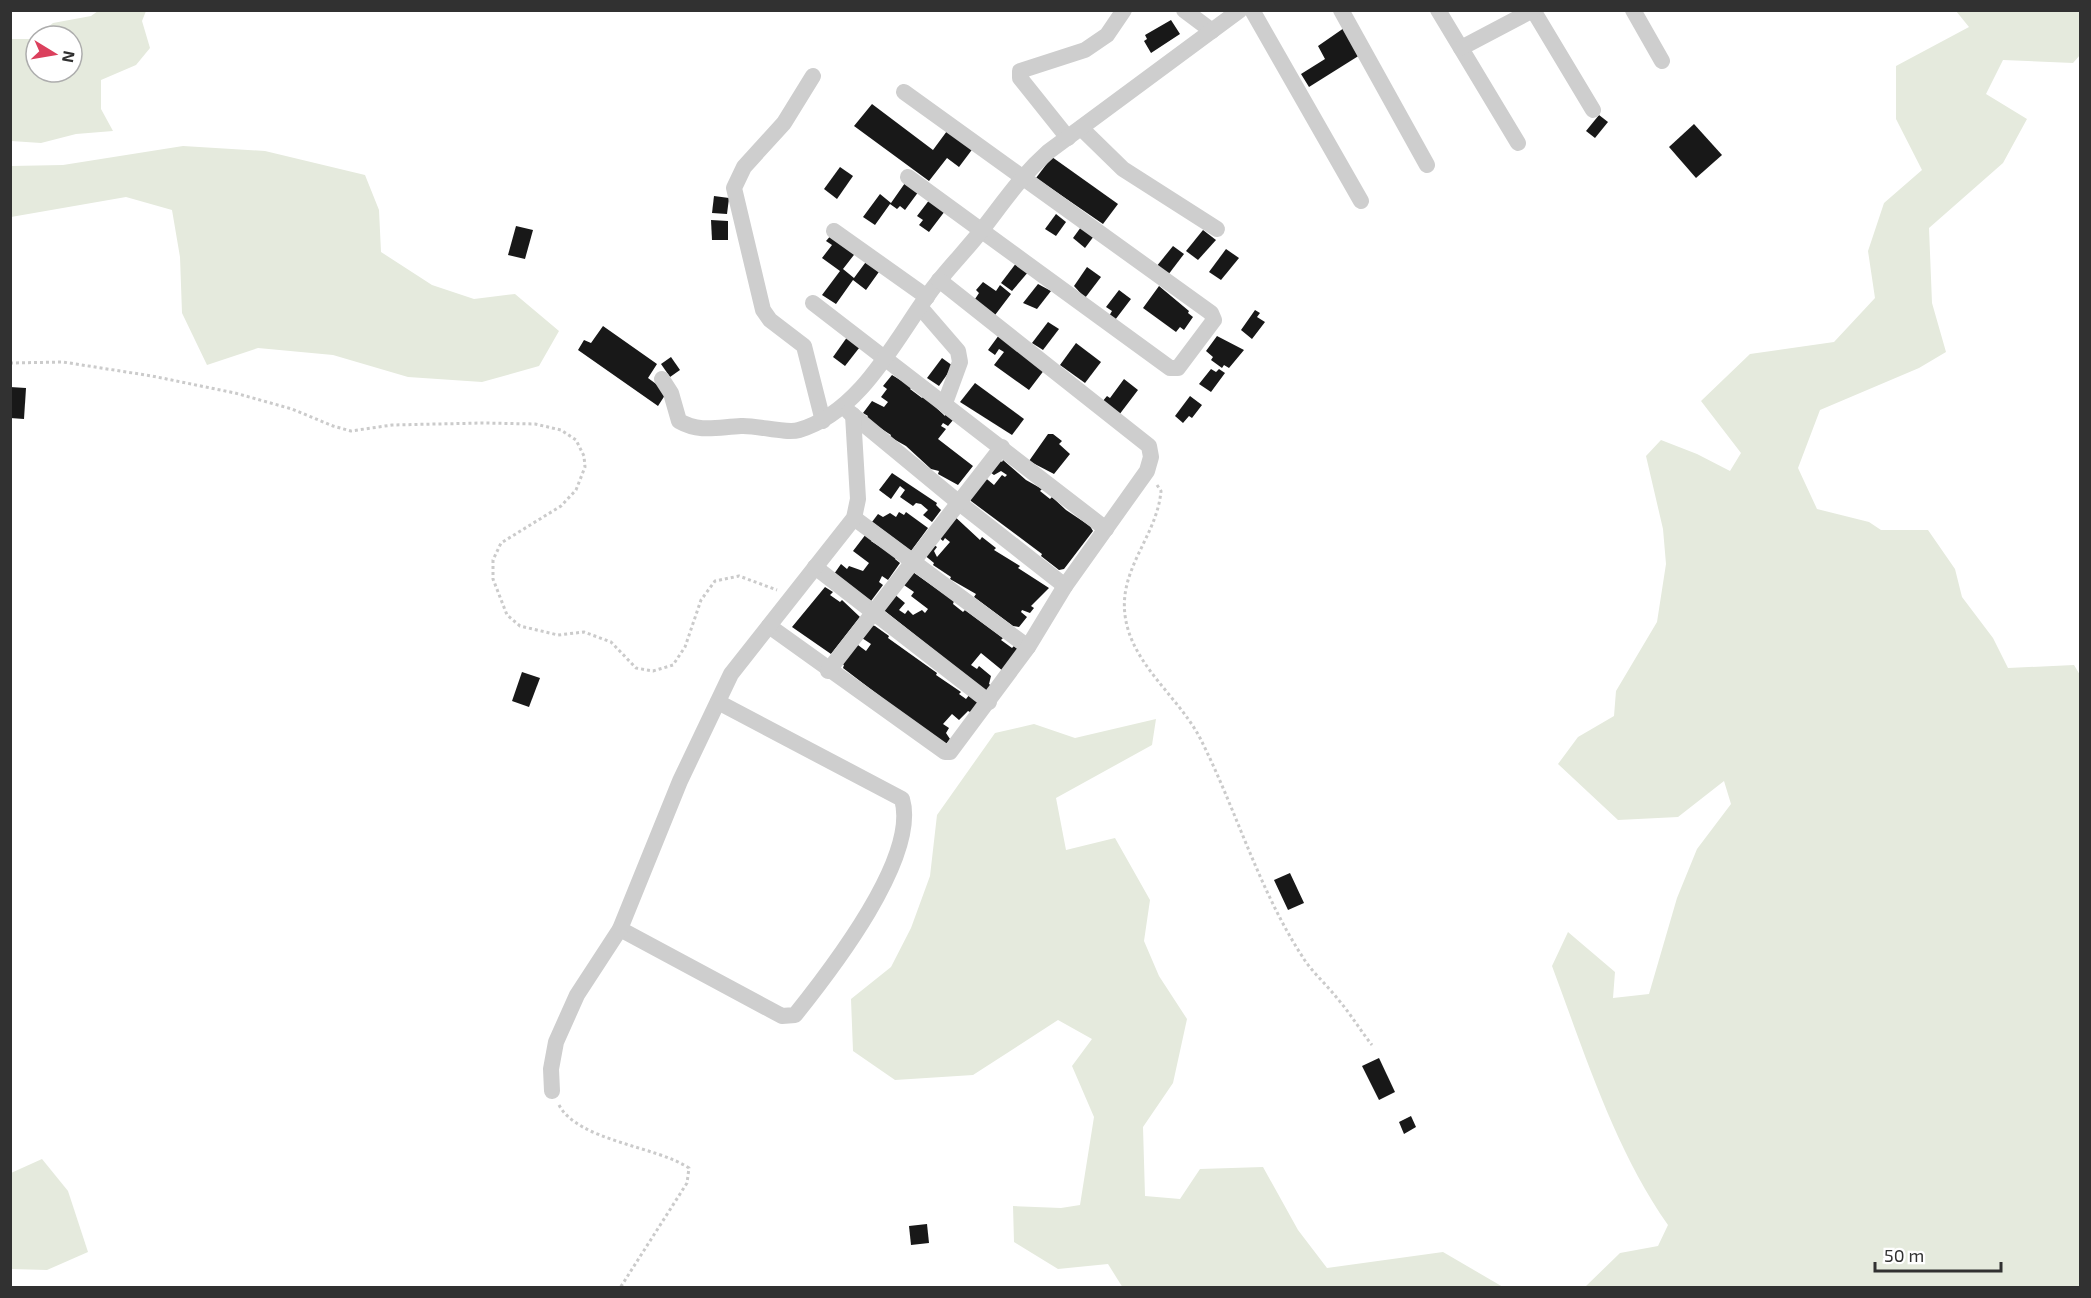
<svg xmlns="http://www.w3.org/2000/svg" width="2091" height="1298" viewBox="0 0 2091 1298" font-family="'Exo 2',sans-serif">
	<rect width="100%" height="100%" fill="#fff"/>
	<!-- green -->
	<g fill="#e5eadd">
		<path d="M 98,11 L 146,11 L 142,21 L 150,48 L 136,65 L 101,80 L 101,109 L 113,131 L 76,134 L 41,143 L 11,141 L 11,39 L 32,39 L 36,36 L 36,72 L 72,72 L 72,36 L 37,36 L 53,23 L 91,16 Z"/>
		<path d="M 1956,11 L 2080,11 L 2080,55 L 2073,63 L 2003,60 L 1986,94 L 2027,119 L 2003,163 L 1929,228 L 1932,303 L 1946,352 L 1919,368 L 1820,410 L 1798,468 L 1817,509 L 1869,522 L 1881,530 L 1928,530 L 1955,569 L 1962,597 L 1993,638 L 2008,668 L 2074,665 L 2080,675 L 2080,1287 L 1585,1287 L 1620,1253 L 1658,1246 L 1668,1225 C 1614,1148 1585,1054 1552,966 L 1568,932 L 1615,972 L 1613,998 L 1649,994 L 1677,898 L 1697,849 L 1731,804 L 1724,781 L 1678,817 L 1618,820 L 1558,764 L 1578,737 L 1614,716 L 1616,691 L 1657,622 L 1666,564 L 1663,529 L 1646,456 L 1661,440 L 1697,454 L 1730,471 L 1741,453 L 1701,401 L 1750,354 L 1834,342 L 1875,298 L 1868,251 L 1884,203 L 1922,170 L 1896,119 L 1896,66 L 1969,27 Z"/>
		<path d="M 183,146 L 265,151 L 365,175 L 379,210 L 381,252 L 432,285 L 474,299 L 515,294 L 559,331 L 539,366 L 482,382 L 408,377 L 333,355 L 258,348 L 207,365 L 182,313 L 180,257 L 172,210 L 126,197 L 11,217 L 11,166 L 63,165 Z"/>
		<path d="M 1156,719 L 1152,745 L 1056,798 L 1066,850 L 1115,838 L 1150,900 L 1144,941 L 1159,976 L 1187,1019 L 1173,1083 L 1143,1127 L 1145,1196 L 1180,1199 L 1200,1169 L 1263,1167 L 1298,1230 L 1327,1268 L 1443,1252 L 1503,1287 L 1123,1288 L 1108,1264 L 1058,1269 L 1014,1242 L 1013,1206 L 1061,1208 L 1080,1205 L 1094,1117 L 1072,1066 L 1092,1039 L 1058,1020 L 973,1075 L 895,1080 L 853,1051 L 851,999 L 891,967 L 911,928 L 930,876 L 937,815 L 995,733 L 1034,724 L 1075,738 Z"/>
		<path d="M 42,1159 L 68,1191 L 88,1252 L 47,1270 L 11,1269 L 11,1173 Z"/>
	</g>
	<!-- building -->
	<g fill="#181818">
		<path d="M 1171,20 L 1180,34 L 1151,53 L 1144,41 L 1147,39 L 1145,35 Z"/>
		<path d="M 1344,28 L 1360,55 L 1309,87 L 1301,74 L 1325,59 L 1318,46 Z"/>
		<path d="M 872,104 L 933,150 L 947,131 L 974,147 L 959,167 L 947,158 L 929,181 L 854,126 Z"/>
		<path d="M 1599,115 L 1608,122 L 1595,138 L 1586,131 Z"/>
		<path d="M 1694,124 L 1722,155 L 1696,178 L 1669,147 Z"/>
		<path d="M 1052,157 L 1118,204 L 1103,224 L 1036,178 Z"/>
		<path d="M 840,167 L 853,176 L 837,199 L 824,189 Z"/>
		<path d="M 905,183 L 919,191 L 905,210 L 900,206 L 897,209 L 890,204 L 875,225 L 863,217 L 880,194 L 891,203 Z"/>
		<path d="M 714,196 L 729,198 L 727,214 L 712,213 Z"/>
		<path d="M 930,199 L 945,211 L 929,232 L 919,225 L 923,220 L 917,216 Z"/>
		<path d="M 1056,214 L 1066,222 L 1056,236 L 1045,229 Z"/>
		<path d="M 711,220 L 728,221 L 728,240 L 712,240 Z"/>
		<path d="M 516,226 L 533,230 L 525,259 L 508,255 Z"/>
		<path d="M 1081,227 L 1094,236 L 1085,248 L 1073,238 Z"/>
		<path d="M 1203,230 L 1216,240 L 1198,260 L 1186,251 Z"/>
		<path d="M 833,233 L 857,251 L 843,269 L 854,278 L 868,259 L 881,269 L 866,290 L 853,280 L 836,304 L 822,295 L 840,271 L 822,258 L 832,245 L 826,241 Z"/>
		<path d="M 1173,246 L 1184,254 L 1168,275 L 1156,267 Z"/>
		<path d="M 1226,249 L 1239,258 L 1221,280 L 1209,272 Z"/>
		<path d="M 1017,262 L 1029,271 L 1012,291 L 1001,283 Z"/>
		<path d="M 1087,267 L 1101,277 L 1085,298 L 1074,286 Z"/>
		<path d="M 983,282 L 996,291 L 1000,285 L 1011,294 L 992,319 L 975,299 L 979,293 L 976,290 Z"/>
		<path d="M 1038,284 L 1051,291 L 1037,309 L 1023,303 Z"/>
		<path d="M 1159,286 L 1189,311 L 1188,313 L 1193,317 L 1184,330 L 1180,327 L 1176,332 L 1143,308 Z"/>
		<path d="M 1119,290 L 1131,299 L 1115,320 L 1109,316 L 1112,311 L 1106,307 Z"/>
		<path d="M 1255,310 L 1260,313 L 1257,317 L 1265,322 L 1252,339 L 1241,330 Z"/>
		<path d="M 1048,322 L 1059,329 L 1043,350 L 1032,343 Z"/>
		<path d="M 603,326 L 657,364 L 648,378 L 667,392 L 658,406 L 578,350 L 584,340 L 591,343 Z"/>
		<path d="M 850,333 L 863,343 L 845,366 L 833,357 Z"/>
		<path d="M 999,335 L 1045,369 L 1029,390 L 994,365 L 1004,352 L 999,349 L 995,355 L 988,350 Z"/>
		<path d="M 1217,336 L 1244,350 L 1229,368 L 1224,365 L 1222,368 L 1211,360 L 1213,357 L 1206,351 Z"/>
		<path d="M 1076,343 L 1101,362 L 1085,383 L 1060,365 Z"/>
		<path d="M 671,357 L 680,370 L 670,377 L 661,364 Z"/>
		<path d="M 942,358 L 953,366 L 939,386 L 927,378 Z"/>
		<path d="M 1211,369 L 1216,372 L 1219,369 L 1225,373 L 1211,392 L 1199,384 Z"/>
		<path d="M 892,375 L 912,387 L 910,389 L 922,398 L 924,396 L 945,416 L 946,413 L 954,419 L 948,426 L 943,423 L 941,426 L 946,429 L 938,439 L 973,466 L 958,485 L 938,474 L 939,471 L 931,469 L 906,446 L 890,437 L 891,435 L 866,419 L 868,416 L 863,413 L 872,401 L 884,407 L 888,402 L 881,397 L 887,389 L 883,386 Z"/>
		<path d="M 1124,379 L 1138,390 L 1119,415 L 1102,402 L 1107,396 L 1110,398 Z"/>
		<path d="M 975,383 L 1024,419 L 1012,435 L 960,402 Z"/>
		<path d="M 10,387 L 26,388 L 24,419 L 10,418 Z"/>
		<path d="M 1190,396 L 1202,405 L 1192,418 L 1189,416 L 1183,423 L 1175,416 Z"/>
		<path d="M 1048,434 L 1053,434 L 1062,441 L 1059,444 L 1070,454 L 1054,474 L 1029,461 Z"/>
		<path d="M 996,457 L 1002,462 L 1003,460 L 1026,480 L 1042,489 L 1040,491 L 1050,499 L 1052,497 L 1066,510 L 1090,526 L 1093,531 L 1064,569 L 1059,570 L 1041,556 L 1042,554 L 971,501 L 967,495 L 982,475 L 994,485 L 1002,475 L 1005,477 L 1007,475 L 1001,471 L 994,475 L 987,470 Z"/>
		<path d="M 892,473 L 937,503 L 936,505 L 941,510 L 932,522 L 923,515 L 928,510 L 921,504 L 916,503 L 913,506 L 900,497 L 905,490 L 900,486 L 891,499 L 879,490 Z"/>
		<path d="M 899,512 L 904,515 L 906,512 L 928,528 L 911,551 L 872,522 L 878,514 L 883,517 L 890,513 L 896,517 Z"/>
		<path d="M 952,514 L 980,540 L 982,537 L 996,548 L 994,550 L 1020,566 L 1018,568 L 1049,588 L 1031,606 L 1034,608 L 1030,613 L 1022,610 L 1021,612 L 1027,617 L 1019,627 L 1013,626 L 974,597 L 976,594 L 950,579 L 951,577 L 933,565 L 934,563 L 923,554 L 934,545 L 937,547 L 934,551 L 937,557 L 950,542 L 945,538 L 943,541 L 936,535 Z"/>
		<path d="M 866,534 L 873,539 L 871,541 L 896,557 L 895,559 L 900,563 L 888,580 L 882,576 L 879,582 L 883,585 L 871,601 L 834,574 L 841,564 L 847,569 L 849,566 L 863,571 L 869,563 L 853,551 Z"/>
		<path d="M 910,570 L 954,601 L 953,604 L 963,612 L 965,610 L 1003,638 L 1001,640 L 1012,648 L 1014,646 L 1020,651 L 1003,671 L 981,653 L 971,665 L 977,669 L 979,666 L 991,676 L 989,684 L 993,687 L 988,693 L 881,608 L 893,593 L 905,603 L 899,610 L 905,614 L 908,610 L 913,615 L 922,610 L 925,613 L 928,609 L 911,596 L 914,592 L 901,583 Z"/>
		<path d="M 825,587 L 833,592 L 830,595 L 840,602 L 842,600 L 860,617 L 831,654 L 792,627 Z"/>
		<path d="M 869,624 L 875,626 L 889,636 L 888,638 L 937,673 L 936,675 L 961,692 L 959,694 L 966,699 L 970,694 L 981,702 L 972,713 L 968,711 L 959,720 L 952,714 L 943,724 L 949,728 L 946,733 L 950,739 L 945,746 L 843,668 L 844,665 L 839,662 L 854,642 L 866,651 L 871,644 L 859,636 Z"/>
		<path d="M 522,672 L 540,678 L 529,707 L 512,701 Z"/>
		<path d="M 1290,873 L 1304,903 L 1288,910 L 1274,880 Z"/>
		<path d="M 1379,1058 L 1395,1092 L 1379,1100 L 1362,1066 Z"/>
		<path d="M 1411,1116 L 1416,1127 L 1404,1134 L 1399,1122 Z"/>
		<path d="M 927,1224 L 929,1243 L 911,1245 L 909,1226 Z"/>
	</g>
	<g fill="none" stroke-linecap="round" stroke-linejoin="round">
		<!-- path -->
		<g stroke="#cbcbcb" stroke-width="3" stroke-dasharray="3 3" stroke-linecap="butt">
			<path d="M 10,363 L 63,362 L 152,376 L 235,393 L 292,409 L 333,426 L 351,431 L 392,425 L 483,423 L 535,424 L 561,430 L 576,440 L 584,456 L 585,467 L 576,490 L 561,506 L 501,543 L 493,560 L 493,579 L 507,615 L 520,626 L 558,635 L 584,632 L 611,642 L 636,668 L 653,671 L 673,665 L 685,647 L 701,600 L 715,581 L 739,576 L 777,590"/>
			<path d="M 1157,485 L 1161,491 C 1157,536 1119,568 1125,615 C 1131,664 1178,696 1200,738 C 1236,809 1258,888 1302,956 C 1311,971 1326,984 1337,998 C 1350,1013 1360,1030 1372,1045"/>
			<path d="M 559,1105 C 578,1141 656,1146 689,1168 L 687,1183 L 620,1288"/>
		</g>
		<!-- minor -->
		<g stroke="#cecece" stroke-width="16">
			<path d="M 1184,10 L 1212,31"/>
			<path d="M 1252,10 L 1361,201"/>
			<path d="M 1341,10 L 1427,165"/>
			<path d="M 1438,10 L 1518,143"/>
			<path d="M 1533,10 L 1593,110"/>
			<path d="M 1633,10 L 1662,61"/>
			<path d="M 1461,48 L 1533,10"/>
			<path d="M 813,76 L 784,123 L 744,167 L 734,188 L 763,310 L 770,320 L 804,346 L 823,421"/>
			<path d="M 904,92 L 1211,313 L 1214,320 L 1178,368 L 1170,368 L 908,177"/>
			<path d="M 1081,128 L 1123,169 L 1217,229"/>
			<path d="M 1068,138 L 1020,78 L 1020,71 L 1085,50 L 1107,35 L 1124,10"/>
			<path d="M 834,231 L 927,297"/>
			<path d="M 813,303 L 1106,529"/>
			<path d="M 920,307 L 958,351 L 960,362 L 945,403"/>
			<path d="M 662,379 L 671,393 L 679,421 C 700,433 718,427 741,426 C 757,425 786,434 799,430 C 860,412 894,342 928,295 C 944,272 964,253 981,231 C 1003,203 1020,177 1048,152 L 1240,10"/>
			<path d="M 849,412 L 958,502 L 1065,586"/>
			<path d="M 854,518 L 1028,647"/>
			<path d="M 815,567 L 989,702"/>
			<path d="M 769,626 L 945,752 L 950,752 L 1028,647 L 1065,586 L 1147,471 L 1151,457 L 1149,446 L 939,280"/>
			<path d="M 828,671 L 1002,447"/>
			<path d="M 620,929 L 782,1016 L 795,1015 C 831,970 919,857 902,799 L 718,702"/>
			<path d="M 552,1091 L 551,1069 L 556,1042 L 577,995 L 620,929 L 680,781 L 731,674 L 854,518 L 858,499 L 853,415"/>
		</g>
	</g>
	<!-- border -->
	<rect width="2091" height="1298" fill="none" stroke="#313131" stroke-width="24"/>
	<!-- north arrow -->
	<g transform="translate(54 54) rotate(101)"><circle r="28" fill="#ffffff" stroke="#adadad" stroke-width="1.5"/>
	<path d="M0-4.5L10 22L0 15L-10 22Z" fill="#db405d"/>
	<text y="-9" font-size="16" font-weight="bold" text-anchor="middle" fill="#313131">N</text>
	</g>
	<!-- scale -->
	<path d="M1875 1262v9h126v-9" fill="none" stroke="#313131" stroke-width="3"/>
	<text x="1884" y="1262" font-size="18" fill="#313131" stroke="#ffffff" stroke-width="4.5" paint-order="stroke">50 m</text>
</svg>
